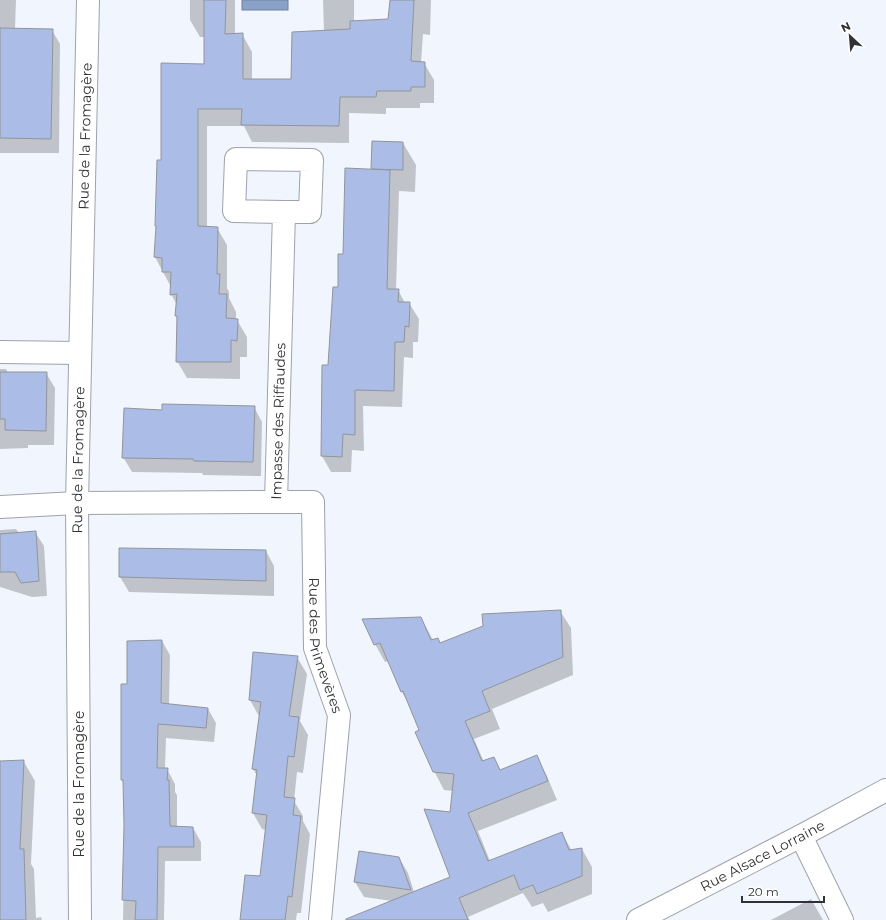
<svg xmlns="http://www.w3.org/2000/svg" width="886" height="920" viewBox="0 0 886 920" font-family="Montserrat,sans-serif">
	<rect width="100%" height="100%" fill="#f1f5fd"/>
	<!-- water -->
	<rect fill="#8ba2c8" stroke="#70809c" x="242" y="0" width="46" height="10"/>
	<!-- shadow -->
	<g fill="#0003">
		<path d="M 0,0 L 16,0 L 15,29 L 52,30 L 60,44 L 59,153 L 0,153 Z"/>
		<path d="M 190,0 L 235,0 L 235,35 L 242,34 L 252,52 L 252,80 L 292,80 L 324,31 L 323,0 L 354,0 L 354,22 L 389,20 L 391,0 L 431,0 L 430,35 L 423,34 L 421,62 L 424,63 L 434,80 L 434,103 L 420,103 L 420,108 L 386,108 L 386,114 L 349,113 L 349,143 L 252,142 L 244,126 L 207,126 L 207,228 L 217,228 L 227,245 L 227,288 L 229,292 L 229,298 L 236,312 L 236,320 L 237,320 L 247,337 L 247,357 L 240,357 L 240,379 L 187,378 L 177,361 L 178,320 L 176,316 L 177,305 L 171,294 L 171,287 L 155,257 L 162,161 L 205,65 L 205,37 L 200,37 L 190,20 Z"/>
		<path d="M 403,143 L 416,165 L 415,192 L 399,191 L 396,290 L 398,290 L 405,303 L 409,303 L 419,319 L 418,342 L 413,342 L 413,358 L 404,357 L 402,407 L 363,406 L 364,451 L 352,450 L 351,472 L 331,472 L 322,456 L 329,366 L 344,255 L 373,170 L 372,169 Z"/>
		<path d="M 0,369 L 6,369 L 8,373 L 46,373 L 55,388 L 54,445 L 28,445 L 28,448 L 0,449 Z"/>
		<path d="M 254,407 L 262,422 L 261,476 L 203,475 L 202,473 L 132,472 L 123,457 L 163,411 Z"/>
		<path d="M 16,529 L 19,533 L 35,532 L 44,546 L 47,596 L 32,597 L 0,587 L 0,530 Z"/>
		<path d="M 120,549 L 266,551 L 274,566 L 274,596 L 129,592 L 120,577 Z"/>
		<path d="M 560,611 L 571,628 L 573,675 L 492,709 L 500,729 L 474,739 L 484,762 L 493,758 L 501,771 L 536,756 L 546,774 L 557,800 L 478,831 L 490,861 L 562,833 L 572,851 L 582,849 L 592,867 L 592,894 L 548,912 L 543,903 L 532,907 L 523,893 L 468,917 L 470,920 L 400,920 L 392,901 L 364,897 L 355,882 L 399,858 L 408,873 L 414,892 L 451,877 L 451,813 L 453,791 L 444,790 L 434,771 L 420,731 L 409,705 L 402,692 L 389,661 L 385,662 L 375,644 L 421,618 L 433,640 L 440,644 Z"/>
		<path d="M 162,641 L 170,655 L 169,705 L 208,709 L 216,723 L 214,742 L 166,738 L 165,769 L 167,769 L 175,784 L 175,792 L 177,795 L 177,827 L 193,828 L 201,842 L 201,861 L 165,861 L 164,920 L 123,920 L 125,826 L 124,784 L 122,780 L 128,685 Z"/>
		<path d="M 254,653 L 297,657 L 307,674 L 300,721 L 308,735 L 303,773 L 297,772 L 294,801 L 303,816 L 303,821 L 310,834 L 301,913 L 297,913 L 296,920 L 241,920 L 261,877 L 266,830 L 262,829 L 253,813 L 257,776 L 253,769 L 260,718 L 250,700 Z"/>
		<path d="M 0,762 L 24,762 L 35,781 L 31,864 L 34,869 L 36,918 L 41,917 L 42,920 L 0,920 Z"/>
		<path d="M 811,899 L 823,920 L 771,920 Z"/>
	</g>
	<!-- building -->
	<g fill="#abbde6" stroke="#90949b">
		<path d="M 204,0 L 226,0 L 225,34 L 243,33 L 243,79 L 291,79 L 292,32 L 350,29 L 350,21 L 388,19 L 390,0 L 414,0 L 411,61 L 425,62 L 425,87 L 411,87 L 411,91 L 377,91 L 376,97 L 340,97 L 339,126 L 241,125 L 242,109 L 198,109 L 198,226 L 218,227 L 217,274 L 220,274 L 219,294 L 227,294 L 226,318 L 238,319 L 237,341 L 231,340 L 231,362 L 176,362 L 177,316 L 175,316 L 177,294 L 170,295 L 171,272 L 162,272 L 162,258 L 154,257 L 156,226 L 155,226 L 157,160 L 161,160 L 161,63 L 204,64 Z"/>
		<path d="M 0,28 L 53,29 L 51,139 L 0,138 Z"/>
		<path d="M 372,141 L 403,142 L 403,170 L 371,169 Z"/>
		<path d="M 345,168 L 390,170 L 387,289 L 399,289 L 398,302 L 410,302 L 409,327 L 405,326 L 404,342 L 395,342 L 394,391 L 355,390 L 355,435 L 343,434 L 342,457 L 321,456 L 322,365 L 328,365 L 333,287 L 338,287 L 338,254 L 343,254 Z"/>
		<path d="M 0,372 L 47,372 L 46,431 L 5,430 L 5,419 L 0,419 Z"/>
		<path d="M 162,404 L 255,406 L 253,462 L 194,461 L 193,459 L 122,458 L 124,408 L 162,410 Z"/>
		<path d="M 36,531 L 39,581 L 21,583 L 15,572 L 0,572 L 0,534 Z"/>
		<path d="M 119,548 L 266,550 L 266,581 L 119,577 Z"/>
		<path d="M 561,610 L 563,657 L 482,691 L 490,711 L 465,721 L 482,761 L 494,757 L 500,770 L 537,755 L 548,781 L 468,813 L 488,861 L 562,832 L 569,850 L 582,848 L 582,876 L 537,894 L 533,885 L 520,890 L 514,875 L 459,898 L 468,920 L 346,920 L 346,919 L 450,877 L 424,809 L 450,812 L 454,774 L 433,772 L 415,732 L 419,730 L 403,691 L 401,692 L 380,643 L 374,645 L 362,619 L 421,617 L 431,640 L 438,638 L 440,643 L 483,626 L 482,614 Z"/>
		<path d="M 162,640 L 161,703 L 208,708 L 206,728 L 158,724 L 157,768 L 168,768 L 167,780 L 169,780 L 170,826 L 193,827 L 194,847 L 158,847 L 157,920 L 135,920 L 136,901 L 122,900 L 124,826 L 123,780 L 121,780 L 121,684 L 127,684 L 127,641 Z"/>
		<path d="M 253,652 L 298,656 L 289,716 L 299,717 L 294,757 L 288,756 L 284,797 L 295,798 L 293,815 L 301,816 L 292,897 L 288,896 L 285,920 L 240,920 L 245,875 L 260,876 L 267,815 L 252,813 L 257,770 L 252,769 L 261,702 L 249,700 Z"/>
		<path d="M 24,760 L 20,849 L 24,849 L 26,920 L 0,920 L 0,761 Z"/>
		<path d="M 359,851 L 399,857 L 411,890 L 354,882 Z"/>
	</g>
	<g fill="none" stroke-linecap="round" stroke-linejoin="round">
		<!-- street casing -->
		<g stroke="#9fa2aa" stroke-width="24">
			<g id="street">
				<path d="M 0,352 L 80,353"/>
				<path id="s1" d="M 276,502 L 313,502 L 315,648 L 339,715 L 320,920"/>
				<path id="s2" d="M 0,507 L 77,503 L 276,502 L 284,212 L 310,212 L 312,160 L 236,159 L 234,211 L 284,212"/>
				<path d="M 801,836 L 842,920"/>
				<path id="s3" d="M 80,920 L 77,503 L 88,0"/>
			</g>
		</g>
		<!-- secondary casing -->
		<g stroke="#9fa2aa" stroke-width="24">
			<g id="secondary">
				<path id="s4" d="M 638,920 L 801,836 L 886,790"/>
			</g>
		</g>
		<!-- street -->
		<use href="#street" stroke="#fff" stroke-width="22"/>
		<!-- secondary -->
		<use href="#secondary" stroke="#fff" stroke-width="22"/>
	</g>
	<g text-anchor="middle" stroke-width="3" stroke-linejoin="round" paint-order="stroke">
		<!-- street labels -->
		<g font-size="14" fill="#313235" stroke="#fff">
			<text dy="5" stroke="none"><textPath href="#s3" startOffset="784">Rue de la Fromagère</textPath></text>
			<text dy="5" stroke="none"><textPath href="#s2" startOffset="357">Impasse des Riffaudes</textPath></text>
			<text dy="5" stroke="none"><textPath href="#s3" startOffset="460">Rue de la Fromagère</textPath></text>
			<text dy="5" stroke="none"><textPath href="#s1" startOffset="182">Rue des Primevères</textPath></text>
			<text transform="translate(79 784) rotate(-90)" y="5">Rue de la Fromagère</text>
			<text dy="5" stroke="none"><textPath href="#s4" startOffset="140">Rue Alsace Lorraine</textPath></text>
		</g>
	</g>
	<!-- north arrow -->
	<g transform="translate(850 36) rotate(334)" stroke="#ffffff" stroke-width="3" paint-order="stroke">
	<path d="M0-3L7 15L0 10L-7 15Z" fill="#313235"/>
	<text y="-6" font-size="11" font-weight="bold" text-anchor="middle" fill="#313235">N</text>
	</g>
	<!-- scale -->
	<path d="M742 896v6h82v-6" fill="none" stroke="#313235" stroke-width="2"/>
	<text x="748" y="896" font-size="12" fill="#313235" stroke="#ffffff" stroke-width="3" paint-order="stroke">20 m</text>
</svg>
